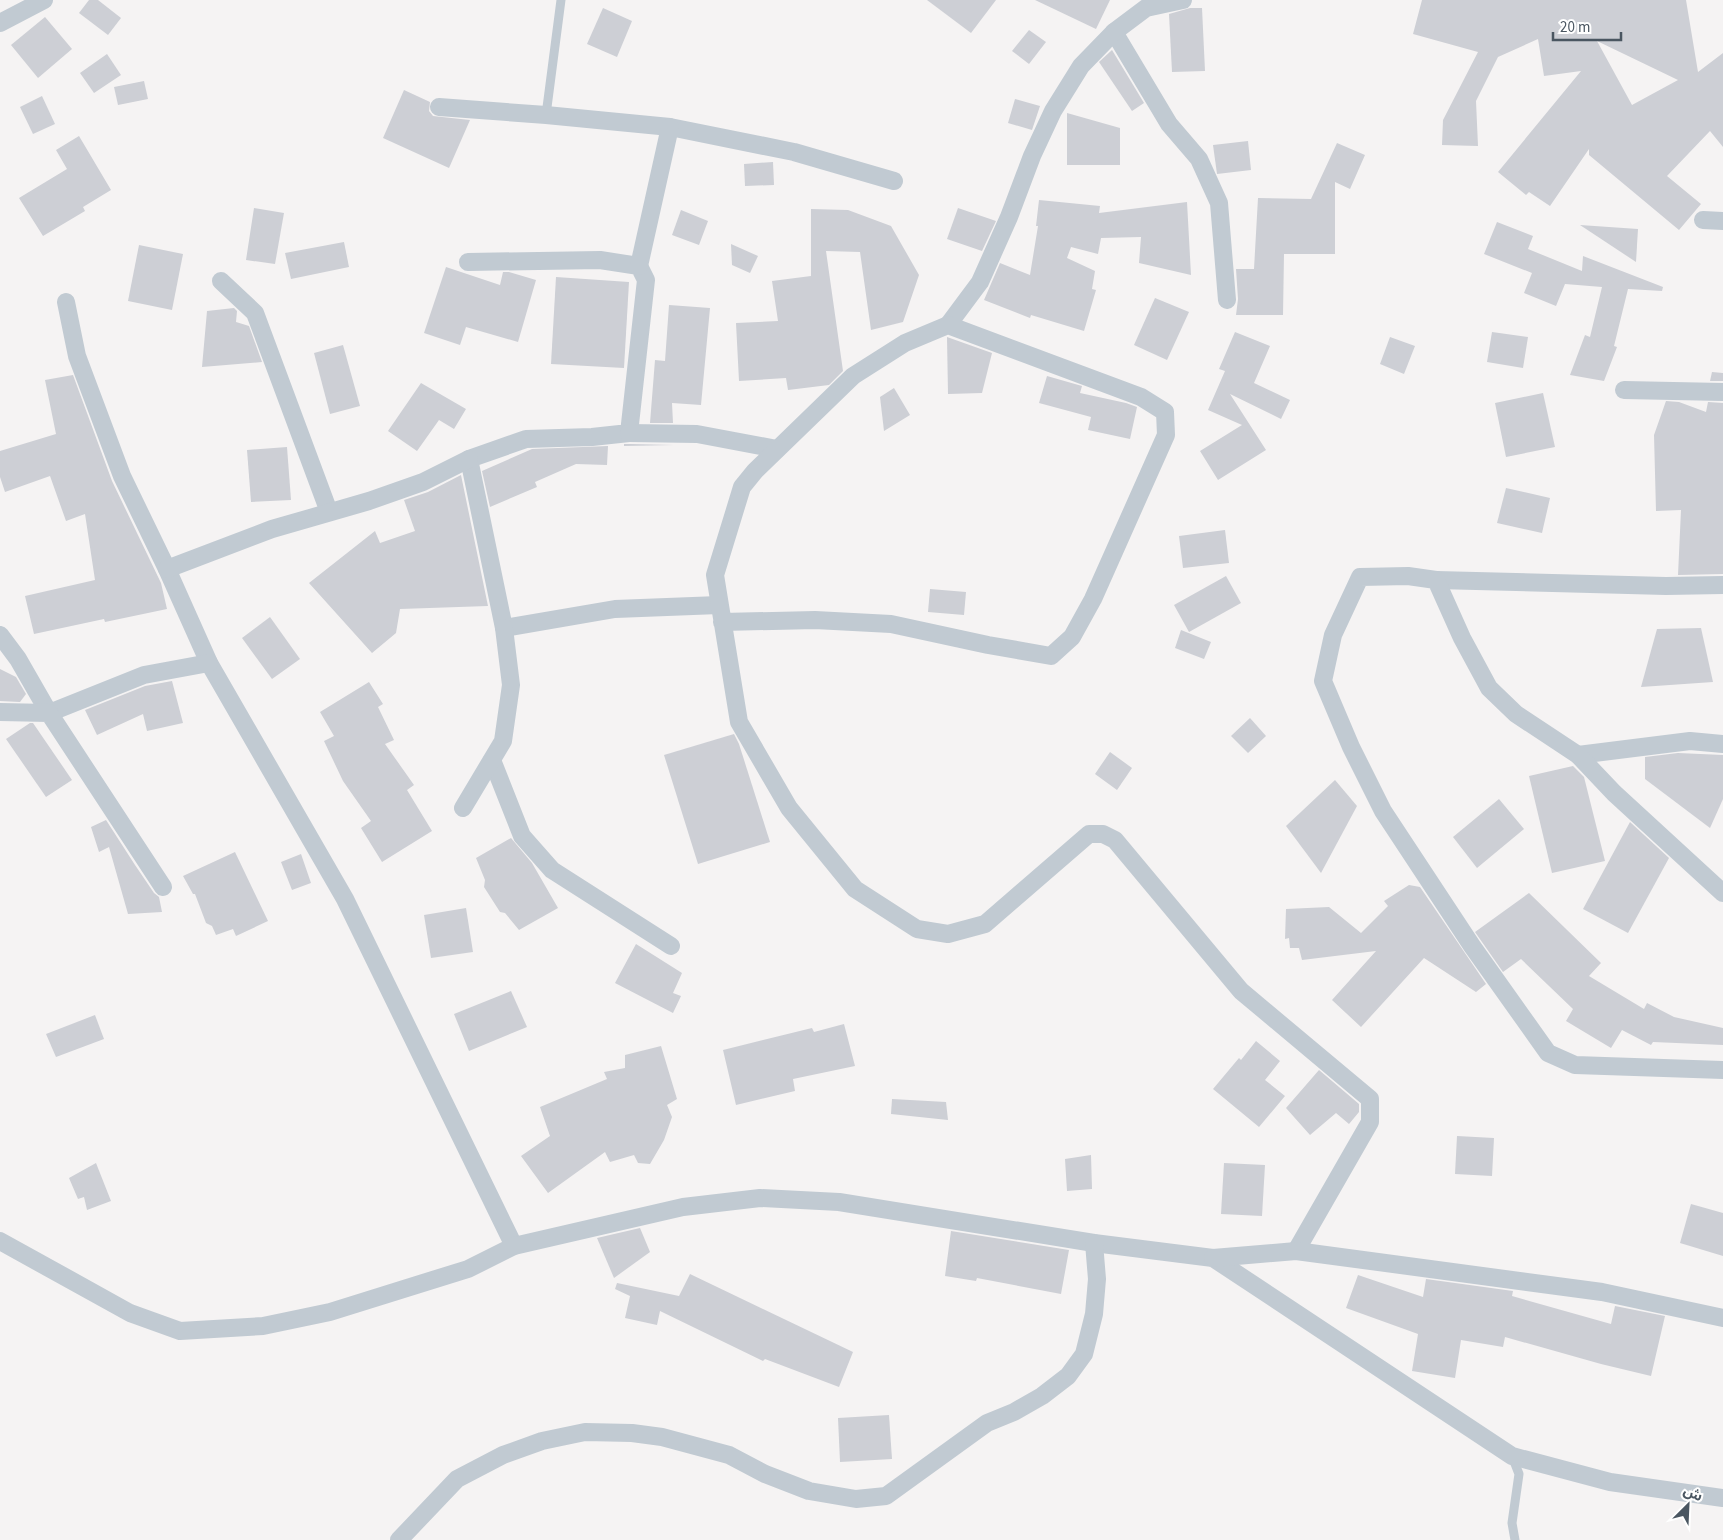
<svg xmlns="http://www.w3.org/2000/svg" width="1723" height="1540" viewBox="0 0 1723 1540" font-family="'Source Sans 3','Noto Sans Arabic',sans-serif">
	<rect width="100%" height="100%" fill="#f5f3f3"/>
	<!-- building -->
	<g fill="#cdcfd5" fill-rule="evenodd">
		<path d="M 89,0 L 98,0 L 121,18 L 108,35 L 79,13 Z"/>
		<path d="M 927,0 L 996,0 L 971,33 Z"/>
		<path d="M 1035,0 L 1110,0 L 1096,29 Z"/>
		<path d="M 1422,0 L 1686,0 L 1698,72 L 1723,53 L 1723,147 L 1710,131 L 1667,176 L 1701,204 L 1679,230 L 1589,155 L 1589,149 L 1550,206 L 1529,192 L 1526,195 L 1498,172 L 1581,71 L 1544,76 L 1538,39 L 1498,57 L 1476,101 L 1478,146 L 1442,145 L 1443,120 L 1478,52 L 1413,34 ZM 1597,41 L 1678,80 L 1632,105 Z"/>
		<path d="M 603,8 L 632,21 L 617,57 L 587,44 Z"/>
		<path d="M 1190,8 L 1202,8 L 1205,71 L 1172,72 L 1169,14 Z"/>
		<path d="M 45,17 L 72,49 L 38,78 L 11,45 Z"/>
		<path d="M 1029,30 L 1046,42 L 1029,64 L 1012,51 Z"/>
		<path d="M 1112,50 L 1144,103 L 1132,111 L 1099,62 Z"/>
		<path d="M 107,54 L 121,75 L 94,93 L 80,73 Z"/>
		<path d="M 144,81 L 148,99 L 118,105 L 114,87 Z"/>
		<path d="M 404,90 L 430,102 L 429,111 L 433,116 L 470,120 L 449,168 L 383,138 Z"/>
		<path d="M 42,96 L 55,124 L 33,134 L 20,107 Z"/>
		<path d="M 1015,99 L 1040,106 L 1032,130 L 1008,123 Z"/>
		<path d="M 1067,113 L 1120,128 L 1120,165 L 1067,165 Z"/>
		<path d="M 79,136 L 111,190 L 83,207 L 85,211 L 43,236 L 19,198 L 67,169 L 56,150 Z"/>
		<path d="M 1248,141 L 1251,170 L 1217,174 L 1213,145 Z"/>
		<path d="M 1337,143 L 1365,155 L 1350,189 L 1335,182 L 1335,254 L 1284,254 L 1283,315 L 1236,315 L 1238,299 L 1236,269 L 1254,269 L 1258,198 L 1311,199 Z"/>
		<path d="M 773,162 L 774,185 L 745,186 L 744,164 Z"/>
		<path d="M 1039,200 L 1100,206 L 1099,213 L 1187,202 L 1191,275 L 1139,263 L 1141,237 L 1101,238 L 1098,254 L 1071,247 L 1067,258 L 1095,271 L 1092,289 L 1096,290 L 1084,331 L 1031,315 L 1030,318 L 984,300 L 1000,263 L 1030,275 L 1038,226 L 1036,226 Z"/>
		<path d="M 254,208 L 284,213 L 275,264 L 246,260 Z"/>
		<path d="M 958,208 L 996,221 L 982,251 L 947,239 Z"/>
		<path d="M 811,209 L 848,210 L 891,226 L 919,275 L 903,322 L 871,330 L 860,252 L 826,251 L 843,371 L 829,385 L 788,390 L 786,378 L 739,381 L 736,323 L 778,321 L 772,281 L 811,276 Z"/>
		<path d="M 681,210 L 708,221 L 699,245 L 672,235 Z"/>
		<path d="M 1497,222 L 1533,236 L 1528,249 L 1582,271 L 1583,256 L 1663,287 L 1662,291 L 1628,289 L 1614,346 L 1617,347 L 1604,381 L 1570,375 L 1585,335 L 1590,337 L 1602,287 L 1565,284 L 1556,306 L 1524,293 L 1532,273 L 1484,254 Z"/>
		<path d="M 1580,225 L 1638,229 L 1636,262 Z"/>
		<path d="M 344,242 L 349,267 L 291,279 L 285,253 Z"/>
		<path d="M 731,244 L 758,256 L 750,273 L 732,265 Z"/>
		<path d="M 139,245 L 183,254 L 172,310 L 128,301 Z"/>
		<path d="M 446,267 L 500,285 L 503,272 L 509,272 L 536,280 L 518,342 L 466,327 L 460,345 L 424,333 Z"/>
		<path d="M 556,277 L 629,282 L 624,368 L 551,364 Z"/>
		<path d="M 1155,298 L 1189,312 L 1167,360 L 1134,345 Z"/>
		<path d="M 669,305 L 710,308 L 701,405 L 672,403 L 673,423 L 650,423 L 655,360 L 665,361 Z"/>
		<path d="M 234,308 L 237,311 L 236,322 L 249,326 L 262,362 L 202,367 L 207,311 Z"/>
		<path d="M 1235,332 L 1270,346 L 1254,383 L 1290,400 L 1281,419 L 1230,394 L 1266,450 L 1218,480 L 1200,451 L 1242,425 L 1208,410 L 1225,371 L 1219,369 Z"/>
		<path d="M 1492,332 L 1528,337 L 1523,368 L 1487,362 Z"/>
		<path d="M 947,337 L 992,353 L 982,393 L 948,394 Z"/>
		<path d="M 1390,337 L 1415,346 L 1404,374 L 1380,364 Z"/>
		<path d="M 343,345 L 360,406 L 330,414 L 314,353 Z"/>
		<path d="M 1712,372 L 1723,373 L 1723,381 L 1710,381 Z"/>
		<path d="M 73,375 L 112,481 L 161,583 L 167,609 L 105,622 L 104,619 L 34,634 L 25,596 L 95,580 L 85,514 L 66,521 L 50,476 L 5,492 L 0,477 L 0,451 L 56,434 L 45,380 Z"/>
		<path d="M 1047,376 L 1082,386 L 1080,393 L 1126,403 L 1137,407 L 1130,439 L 1088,430 L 1091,417 L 1039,403 Z"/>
		<path d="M 421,383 L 466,409 L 454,429 L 439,420 L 417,451 L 388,431 Z"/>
		<path d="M 894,388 L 910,415 L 884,431 L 880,397 Z"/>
		<path d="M 1543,393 L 1555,447 L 1506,457 L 1495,403 Z"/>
		<path d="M 1666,401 L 1679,402 L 1706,412 L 1708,402 L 1723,403 L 1723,574 L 1678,575 L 1681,510 L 1656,511 L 1654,435 Z"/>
		<path d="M 624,444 L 630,444 L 674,445 L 624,446 Z"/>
		<path d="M 608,446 L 607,465 L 576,464 L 535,482 L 537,487 L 490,507 L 482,471 L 532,449 Z"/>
		<path d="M 287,447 L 291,500 L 251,502 L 247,450 Z"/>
		<path d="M 461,475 L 488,606 L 400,609 L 396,633 L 372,653 L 309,583 L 375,531 L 380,543 L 415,531 L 404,500 L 428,492 Z"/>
		<path d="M 1506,488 L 1550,498 L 1542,533 L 1497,523 Z"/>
		<path d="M 1225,530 L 1229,563 L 1183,568 L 1179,536 Z"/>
		<path d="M 1226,576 L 1241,603 L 1189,632 L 1174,605 Z"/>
		<path d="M 930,589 L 966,592 L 964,615 L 928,612 Z"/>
		<path d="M 270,617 L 300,659 L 272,679 L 242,638 Z"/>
		<path d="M 1701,628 L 1713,682 L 1641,687 L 1657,629 Z"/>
		<path d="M 1181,630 L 1211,642 L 1204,659 L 1175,648 Z"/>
		<path d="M 0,669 L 16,677 L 26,694 L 20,702 L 0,701 Z"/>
		<path d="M 172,681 L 183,723 L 147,731 L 143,714 L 97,735 L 85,710 L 145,686 Z"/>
		<path d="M 369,682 L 383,704 L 378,707 L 394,740 L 385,744 L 414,785 L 407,790 L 432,831 L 382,862 L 361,828 L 371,821 L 343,781 L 324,741 L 334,736 L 320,712 Z"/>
		<path d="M 1250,718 L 1266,736 L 1248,753 L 1231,736 Z"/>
		<path d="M 30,723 L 33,723 L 72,780 L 46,797 L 6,739 Z"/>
		<path d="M 734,734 L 739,744 L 770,842 L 698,864 L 664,755 Z"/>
		<path d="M 1110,752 L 1132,768 L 1117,790 L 1095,774 Z"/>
		<path d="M 1678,753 L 1723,755 L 1723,799 L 1710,828 L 1645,779 L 1645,757 Z"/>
		<path d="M 1573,766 L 1584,777 L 1605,861 L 1552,873 L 1529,776 Z"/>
		<path d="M 1335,780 L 1357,806 L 1321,873 L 1286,826 Z"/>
		<path d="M 1499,799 L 1524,829 L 1477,868 L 1453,837 Z"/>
		<path d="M 106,820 L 135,865 L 154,893 L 159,897 L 162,912 L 128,914 L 109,847 L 99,852 L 91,827 Z"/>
		<path d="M 1630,822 L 1669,858 L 1628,933 L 1583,909 Z"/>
		<path d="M 511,838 L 532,863 L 558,908 L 519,930 L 505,913 L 500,912 L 484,887 L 485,880 L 476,858 Z"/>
		<path d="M 235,852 L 268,921 L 236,936 L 233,929 L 216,935 L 212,926 L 206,923 L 195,894 L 193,894 L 183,876 Z"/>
		<path d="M 301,854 L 311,883 L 292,890 L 281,862 Z"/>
		<path d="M 1409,885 L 1420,887 L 1486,984 L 1476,992 L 1424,958 L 1361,1027 L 1332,1000 L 1376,951 L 1302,960 L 1299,948 L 1290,948 L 1289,938 L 1285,939 L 1286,909 L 1329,907 L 1361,933 L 1388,906 L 1384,901 Z"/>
		<path d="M 1529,893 L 1601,963 L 1589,976 L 1644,1009 L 1647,1003 L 1674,1017 L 1723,1028 L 1723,1045 L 1653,1042 L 1651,1045 L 1622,1030 L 1611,1048 L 1566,1021 L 1573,1009 L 1521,959 L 1503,972 L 1475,932 Z"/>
		<path d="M 466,908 L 473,952 L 431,958 L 424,915 Z"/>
		<path d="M 636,944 L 682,973 L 673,993 L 681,996 L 673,1013 L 615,983 Z"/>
		<path d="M 511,991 L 527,1027 L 469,1051 L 454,1014 Z"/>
		<path d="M 95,1015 L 104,1039 L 56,1057 L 46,1034 Z"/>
		<path d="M 844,1024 L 855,1066 L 793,1079 L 795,1091 L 736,1105 L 723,1050 L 812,1028 L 814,1032 Z"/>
		<path d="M 1256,1041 L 1280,1061 L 1265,1080 L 1285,1096 L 1259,1127 L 1213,1089 L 1239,1058 L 1241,1060 Z"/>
		<path d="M 661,1046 L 677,1099 L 667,1105 L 672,1117 L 664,1140 L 650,1164 L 638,1163 L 634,1155 L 610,1162 L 605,1152 L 548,1193 L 521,1156 L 550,1136 L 540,1107 L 607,1079 L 604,1072 L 625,1068 L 625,1055 Z"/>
		<path d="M 1319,1070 L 1359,1104 L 1359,1112 L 1349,1124 L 1336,1113 L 1310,1135 L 1286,1108 Z"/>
		<path d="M 892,1099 L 946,1102 L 948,1120 L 891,1114 Z"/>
		<path d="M 1457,1136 L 1494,1138 L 1492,1176 L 1455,1174 Z"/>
		<path d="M 1091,1155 L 1092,1189 L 1067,1191 L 1065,1159 Z"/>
		<path d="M 96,1163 L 111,1201 L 87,1210 L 84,1197 L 78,1199 L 69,1178 Z"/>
		<path d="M 1224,1163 L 1265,1165 L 1262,1216 L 1221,1214 Z"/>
		<path d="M 1691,1204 L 1723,1213 L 1723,1256 L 1680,1243 Z"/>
		<path d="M 640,1228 L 650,1252 L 614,1278 L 597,1238 Z"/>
		<path d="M 951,1231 L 1069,1250 L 1061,1294 L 977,1278 L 976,1281 L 945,1276 Z"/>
		<path d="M 690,1274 L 853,1352 L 839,1387 L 765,1359 L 763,1361 L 660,1311 L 657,1325 L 625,1318 L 630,1296 L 615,1289 L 617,1283 L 679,1296 Z"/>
		<path d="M 1358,1275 L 1423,1297 L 1426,1279 L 1513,1291 L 1512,1296 L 1611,1324 L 1615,1306 L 1665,1316 L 1651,1376 L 1601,1364 L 1505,1337 L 1503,1347 L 1461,1340 L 1455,1378 L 1412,1371 L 1418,1334 L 1346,1308 Z"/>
		<path d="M 889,1415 L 892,1459 L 840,1462 L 838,1418 Z"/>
	</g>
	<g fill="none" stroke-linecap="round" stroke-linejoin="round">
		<!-- lane -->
		<g stroke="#c1cad2" stroke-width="9">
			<path d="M 546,115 L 561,0"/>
			<path d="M 1512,1456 L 1519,1474 L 1512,1523 L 1515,1540"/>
		</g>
		<!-- street -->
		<g stroke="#c1cad2" stroke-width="18">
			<path d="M 0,23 L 44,0"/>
			<path d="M 1114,32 L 1169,124 L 1199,159 L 1219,203 L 1227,300"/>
			<path d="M 439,107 L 546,115 L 670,127 L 794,152 L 894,181"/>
			<path d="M 1703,220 L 1723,221"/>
			<path d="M 468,262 L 600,260 L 639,266 L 646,280 L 629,433 L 592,437 L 526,439 L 469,459 L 504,628 L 615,609 L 719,605"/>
			<path d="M 639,266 L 670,127"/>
			<path d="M 221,281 L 255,313 L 329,512"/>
			<path d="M 66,302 L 77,356 L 122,476 L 167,569 L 209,663 L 345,899 L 514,1246"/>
			<path d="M 948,325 L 980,282 L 1009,217 L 1032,156 L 1053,111 L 1081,66 L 1114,32 L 1146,8 L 1183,0"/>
			<path d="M 1624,390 L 1723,392"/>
			<path d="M 629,433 L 697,434 L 777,449"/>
			<path d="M 167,569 L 272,529 L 369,501 L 423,482 L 469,459"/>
			<path d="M 1436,580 L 1666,586 L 1723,585"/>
			<path d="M 722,622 L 815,620 L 891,624 L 988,645 L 1051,656 L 1072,637 L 1093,599 L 1166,435 L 1165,412 L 1141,397 L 948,325 L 905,343 L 853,376 L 755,471 L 742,487 L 715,575 L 739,722 L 789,808 L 855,889 L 917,929 L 948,934 L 985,924 L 1089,834 L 1103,834 L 1115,840 L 1241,991 L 1370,1099 L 1370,1122 L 1296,1251"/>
			<path d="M 0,635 L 18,659 L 49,713 L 144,675 L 209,663"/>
			<path d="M 0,712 L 49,713 L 163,887"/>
			<path d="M 1578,755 L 1690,741 L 1723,744"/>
			<path d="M 492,760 L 522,836 L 552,870 L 671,946"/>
			<path d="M 463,808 L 503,741 L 511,685 L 504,628"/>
			<path d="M 1723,893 L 1614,793 L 1578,755 L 1516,714 L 1489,688 L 1462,638 L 1436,580 L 1408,576 L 1360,577 L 1333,635 L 1323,681 L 1351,747 L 1383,811 L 1472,946 L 1548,1053 L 1575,1065 L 1723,1070"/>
			<path d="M 0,1241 L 130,1313 L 180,1331 L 263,1326 L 330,1312 L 468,1269 L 514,1246 L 683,1207 L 760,1198 L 839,1202 L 1094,1243 L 1213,1258 L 1512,1456 L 1610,1482 L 1723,1498"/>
			<path d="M 1213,1258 L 1296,1251 L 1602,1292 L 1723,1318"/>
			<path d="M 399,1540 L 457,1479 L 503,1455 L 542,1441 L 585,1432 L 632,1433 L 662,1437 L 729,1455 L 765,1474 L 809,1491 L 856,1499 L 886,1496 L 987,1423 L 1014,1412 L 1042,1396 L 1068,1376 L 1084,1354 L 1094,1314 L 1097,1279 L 1094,1243"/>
		</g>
	</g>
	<!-- north arrow -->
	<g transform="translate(1688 1505) rotate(24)" stroke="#ffffff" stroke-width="4" paint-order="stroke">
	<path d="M0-4L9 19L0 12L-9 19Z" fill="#4a5661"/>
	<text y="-8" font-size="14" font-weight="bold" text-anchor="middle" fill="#4a5661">ش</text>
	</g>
	<!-- scale -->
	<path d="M1553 32v8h68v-8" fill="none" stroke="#4a5661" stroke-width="2.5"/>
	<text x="1560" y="32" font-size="15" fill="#4a5661" stroke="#ffffff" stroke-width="4" paint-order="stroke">20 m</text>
</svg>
